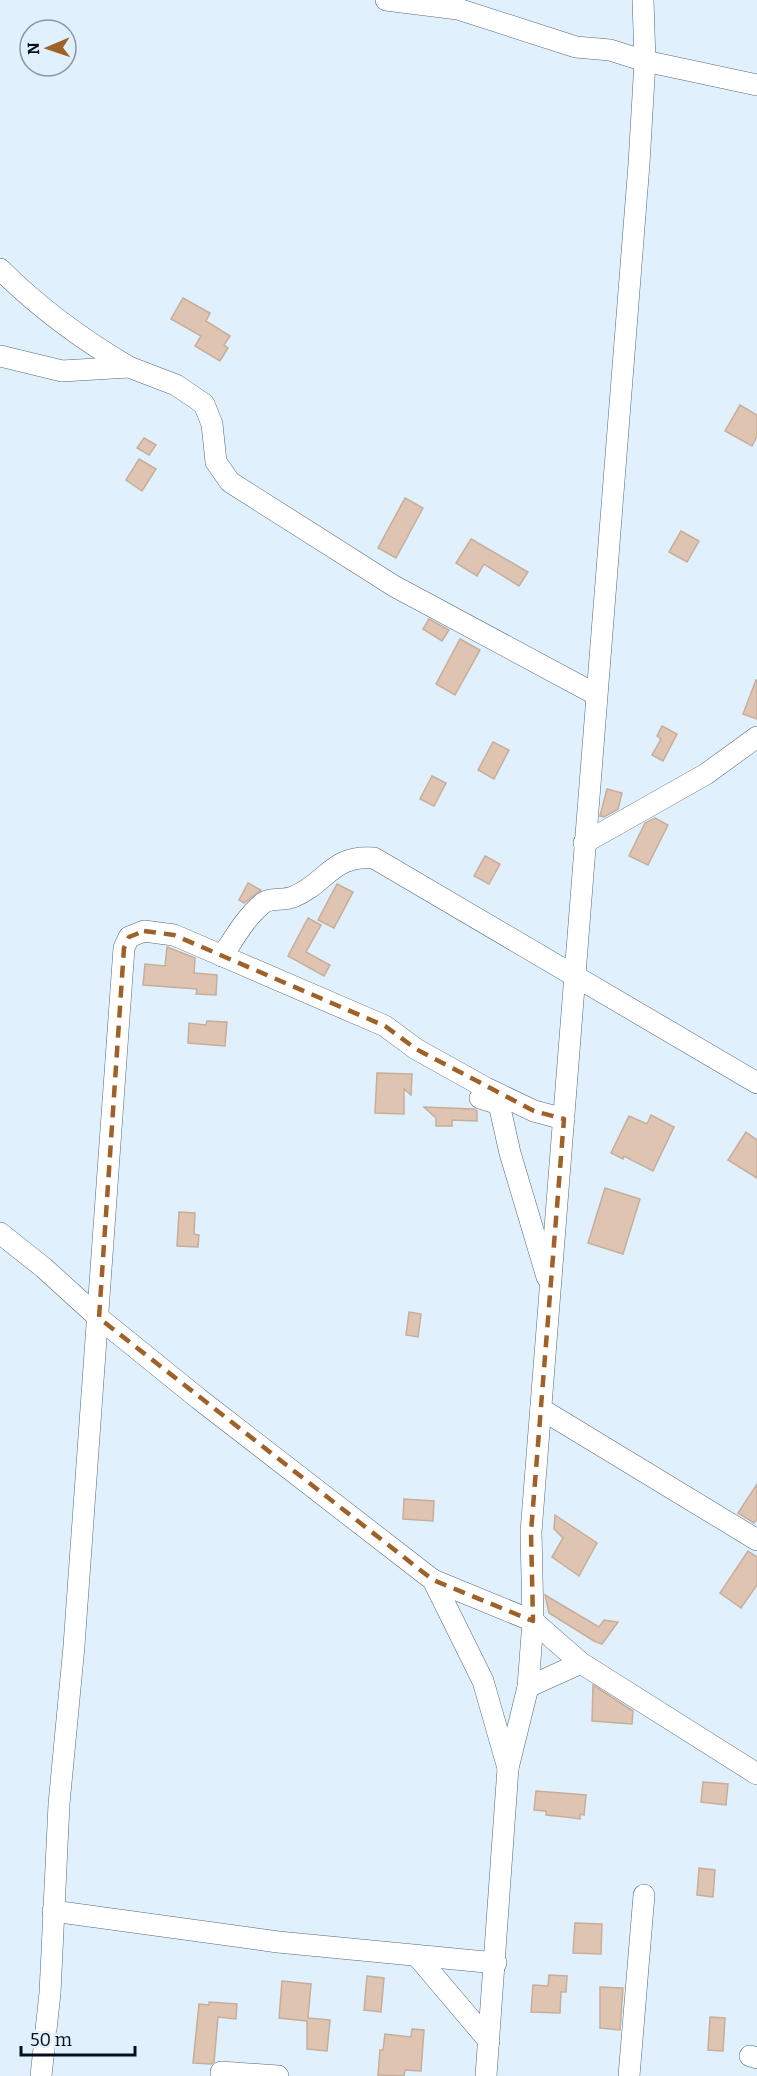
<svg xmlns="http://www.w3.org/2000/svg" width="757" height="2076" viewBox="0 0 757 2076" font-family="Bitter,serif">
	<rect width="100%" height="100%" fill="#e1f0fd"/>
	<!-- building -->
	<g fill="#dfc5b1" stroke="#c7ae9a" stroke-width="1.5">
		<path d="M 183,298 L 210,313 L 206,321 L 230,336 L 224,345 L 228,348 L 220,361 L 195,346 L 201,336 L 171,319 Z"/>
		<path d="M 740,405 L 757,415 L 757,436 L 752,446 L 725,431 Z"/>
		<path d="M 144,438 L 156,445 L 149,455 L 137,448 Z"/>
		<path d="M 139,459 L 156,469 L 142,491 L 126,480 Z"/>
		<path d="M 405,498 L 423,508 L 396,558 L 378,548 Z"/>
		<path d="M 681,531 L 699,541 L 687,562 L 669,552 Z"/>
		<path d="M 471,539 L 528,572 L 519,586 L 484,564 L 477,576 L 456,563 Z"/>
		<path d="M 429,619 L 449,630 L 442,641 L 423,629 Z"/>
		<path d="M 460,639 L 480,650 L 455,695 L 436,684 Z"/>
		<path d="M 756,680 L 757,680 L 757,719 L 743,714 Z"/>
		<path d="M 662,726 L 677,734 L 663,761 L 652,755 L 661,739 L 657,736 Z"/>
		<path d="M 493,742 L 509,750 L 494,779 L 478,770 Z"/>
		<path d="M 432,776 L 446,783 L 434,806 L 420,799 Z"/>
		<path d="M 607,789 L 622,793 L 618,809 L 604,817 L 600,816 Z"/>
		<path d="M 655,818 L 668,825 L 648,865 L 629,856 L 645,823 Z"/>
		<path d="M 485,856 L 500,864 L 489,884 L 474,876 Z"/>
		<path d="M 248,883 L 261,890 L 244,903 L 239,900 Z"/>
		<path d="M 337,884 L 353,892 L 334,928 L 318,920 Z"/>
		<path d="M 308,918 L 321,925 L 306,952 L 330,965 L 324,976 L 288,956 Z"/>
		<path d="M 167,947 L 195,958 L 194,973 L 217,975 L 216,995 L 196,994 L 197,989 L 143,985 L 145,964 L 165,966 Z"/>
		<path d="M 207,1021 L 227,1022 L 225,1046 L 188,1043 L 189,1023 L 206,1025 Z"/>
		<path d="M 377,1073 L 412,1074 L 411,1095 L 404,1089 L 404,1114 L 375,1113 Z"/>
		<path d="M 424,1107 L 474,1109 L 477,1111 L 477,1121 L 452,1120 L 452,1126 L 436,1126 L 436,1118 Z"/>
		<path d="M 651,1115 L 674,1127 L 653,1171 L 624,1156 L 623,1159 L 611,1153 L 629,1116 L 647,1124 Z"/>
		<path d="M 746,1132 L 757,1140 L 757,1178 L 728,1160 Z"/>
		<path d="M 605,1188 L 640,1199 L 623,1254 L 588,1243 Z"/>
		<path d="M 179,1212 L 195,1213 L 194,1234 L 199,1235 L 198,1247 L 177,1246 Z"/>
		<path d="M 409,1312 L 421,1314 L 418,1337 L 406,1335 Z"/>
		<path d="M 757,1484 L 757,1519 L 754,1523 L 738,1513 Z"/>
		<path d="M 404,1499 L 434,1501 L 433,1521 L 403,1519 Z"/>
		<path d="M 555,1515 L 597,1543 L 579,1576 L 552,1557 L 563,1538 L 554,1529 Z"/>
		<path d="M 748,1551 L 757,1557 L 757,1585 L 741,1608 L 720,1593 Z"/>
		<path d="M 545,1595 L 599,1627 L 604,1620 L 618,1622 L 602,1644 L 594,1641 L 549,1613 Z"/>
		<path d="M 593,1685 L 633,1711 L 632,1724 L 592,1721 Z"/>
		<path d="M 703,1782 L 728,1784 L 726,1805 L 701,1802 Z"/>
		<path d="M 536,1791 L 586,1795 L 584,1815 L 580,1814 L 580,1819 L 566,1817 L 546,1815 L 546,1811 L 534,1810 Z"/>
		<path d="M 699,1868 L 715,1870 L 713,1897 L 697,1895 Z"/>
		<path d="M 575,1923 L 602,1924 L 601,1954 L 573,1953 Z"/>
		<path d="M 549,1975 L 567,1976 L 566,1992 L 561,1992 L 560,2013 L 531,2012 L 533,1985 L 548,1986 Z"/>
		<path d="M 367,1976 L 384,1978 L 381,2012 L 364,2010 Z"/>
		<path d="M 282,1981 L 311,1984 L 308,2018 L 330,2020 L 327,2051 L 307,2049 L 307,2021 L 279,2018 Z"/>
		<path d="M 600,1987 L 623,1988 L 620,2030 L 600,2028 Z"/>
		<path d="M 209,2002 L 237,2004 L 236,2019 L 218,2017 L 214,2062 L 211,2064 L 193,2063 L 199,2004 L 209,2005 Z"/>
		<path d="M 710,2017 L 725,2018 L 723,2051 L 708,2050 Z"/>
		<path d="M 412,2029 L 424,2030 L 421,2071 L 405,2070 L 404,2076 L 378,2075 L 380,2050 L 383,2050 L 385,2034 L 411,2037 Z"/>
	</g>
	<g fill="none" stroke-linecap="round" stroke-linejoin="round">
		<!-- minor casing -->
		<g stroke="#53697c" stroke-width="22">
			<g id="minor">
				<path d="M 386,0 L 458,9 L 576,47 L 610,50 L 645,61 L 757,85"/>
				<path d="M 0,269 C 38,307 83,340 129,367"/>
				<path d="M 0,356 L 62,371 L 129,367 L 176,385 L 204,404 L 212,424 L 216,462 L 230,482 L 394,586 L 595,694"/>
				<path d="M 584,843 L 706,774 L 757,737"/>
				<path d="M 222,956 C 234,939 245,918 262,904 C 269,897 283,901 293,897 C 326,884 332,854 374,858 L 757,1083"/>
				<path d="M 480,1098 L 499,1104 L 510,1153 L 547,1277"/>
				<path d="M 0,1233 L 44,1268 L 99,1318 L 199,1399 L 433,1580 L 483,1681 L 508,1768"/>
				<path d="M 541,1409 L 757,1540"/>
				<path d="M 433,1580 L 533,1621 L 581,1663 L 757,1774"/>
				<path d="M 528,1687 L 581,1663"/>
				<path d="M 53,1911 L 278,1942 L 496,1963"/>
				<path d="M 417,1956 L 489,2041"/>
				<path d="M 750,2056 L 757,2058"/>
				<path d="M 221,2072 L 278,2076"/>
				<path d="M 41,2076 L 50,1993 L 59,1804 L 74,1646 L 124,948 L 129,937 L 144,931 L 174,935 L 385,1026 L 416,1049 L 486,1088 L 534,1111 L 564,1119"/>
				<path d="M 486,2076 L 508,1768 L 528,1687 L 533,1621 L 531,1532 L 639,164 L 645,61 L 643,0"/>
				<path d="M 629,2076 L 644,1895"/>
			</g>
		</g>
		<!-- minor -->
		<use href="#minor" stroke="#fff" stroke-width="21"/>
	</g>
	<!-- marked area -->
	<path fill="none" stroke="#9f6127" stroke-width="4.5" stroke-dasharray="12 8" stroke-linejoin="round" d="M 144,931 L 174,935 L 385,1026 L 416,1049 L 534,1111 L 564,1119 L 531,1532 L 533,1621 L 433,1580 L 99,1318 L 124,948 L 129,937 Z"/>
	<!-- north arrow -->
	<g transform="translate(48 48) rotate(268)"><circle r="28" fill="#e1f0fd" stroke="#8996a1" stroke-width="1.5"/>
	<path d="M0-4.5L10 22L0 15L-10 22Z" fill="#9f6127"/>
	<text y="-9" font-size="16" font-weight="bold" text-anchor="middle" fill="#060e16">N</text>
	</g>
	<!-- scale -->
	<path d="M21 2046v9h114v-9" fill="none" stroke="#060e16" stroke-width="3"/>
	<text x="30" y="2046" font-size="18" fill="#060e16" stroke="#e1f0fd" stroke-width="4.5" paint-order="stroke">50 m</text>
</svg>
